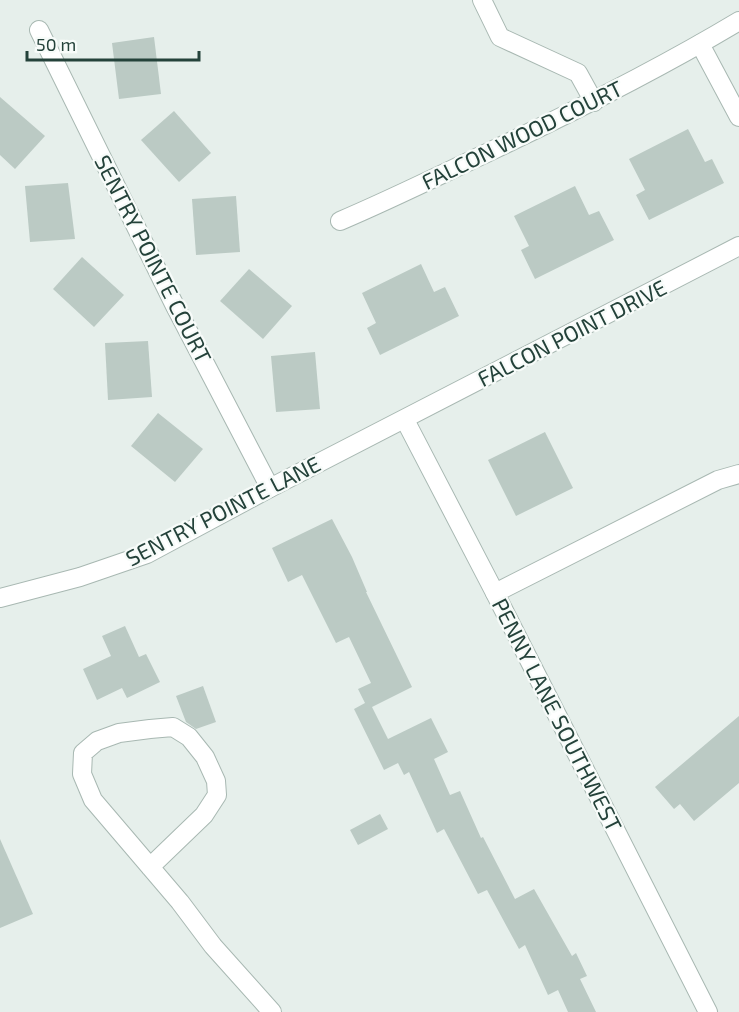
<svg xmlns="http://www.w3.org/2000/svg" width="739" height="1012" viewBox="0 0 739 1012" font-family="'Exo 2',sans-serif">
	<rect width="100%" height="100%" fill="#e6efeb"/>
	<!-- building -->
	<g fill="#bbcac4">
		<path d="M 154,37 L 161,94 L 119,99 L 112,43 Z"/>
		<path d="M 0,97 L 45,136 L 15,169 L 0,155 Z"/>
		<path d="M 174,111 L 211,153 L 179,182 L 141,140 Z"/>
		<path d="M 688,129 L 705,162 L 712,159 L 724,183 L 649,220 L 636,195 L 645,190 L 629,159 Z"/>
		<path d="M 68,183 L 75,239 L 30,242 L 25,186 Z"/>
		<path d="M 575,186 L 589,215 L 599,211 L 614,240 L 535,279 L 521,250 L 529,246 L 514,216 Z"/>
		<path d="M 236,196 L 240,252 L 196,255 L 192,199 Z"/>
		<path d="M 82,257 L 124,295 L 94,327 L 53,289 Z"/>
		<path d="M 421,264 L 434,292 L 445,287 L 459,316 L 380,355 L 367,328 L 376,323 L 362,293 Z"/>
		<path d="M 249,269 L 292,306 L 263,339 L 220,301 Z"/>
		<path d="M 148,341 L 152,397 L 108,400 L 105,343 Z"/>
		<path d="M 315,352 L 320,409 L 276,412 L 271,356 Z"/>
		<path d="M 158,413 L 203,449 L 175,482 L 131,446 Z"/>
		<path d="M 545,432 L 573,488 L 516,516 L 488,460 Z"/>
		<path d="M 332,519 L 352,557 L 367,592 L 366,592 L 412,687 L 372,707 L 388,739 L 431,718 L 448,752 L 434,759 L 450,795 L 460,791 L 481,838 L 483,837 L 515,899 L 534,889 L 572,956 L 576,953 L 587,976 L 580,979 L 596,1012 L 568,1012 L 558,990 L 548,995 L 525,945 L 519,949 L 487,890 L 478,894 L 444,829 L 437,833 L 409,772 L 404,775 L 398,763 L 384,770 L 354,709 L 365,703 L 358,689 L 371,683 L 349,637 L 336,643 L 302,575 L 288,582 L 272,548 Z"/>
		<path d="M 125,626 L 139,657 L 146,654 L 160,682 L 127,698 L 122,688 L 97,700 L 83,669 L 111,656 L 102,636 Z"/>
		<path d="M 203,686 L 216,722 L 196,729 L 186,722 L 176,696 Z"/>
		<path d="M 739,716 L 739,783 L 694,821 L 680,804 L 674,809 L 655,787 Z"/>
		<path d="M 380,814 L 388,829 L 358,845 L 350,830 Z"/>
		<path d="M 0,839 L 33,914 L 0,928 Z"/>
	</g>
	<g fill="none" stroke-linecap="round" stroke-linejoin="round">
		<!-- minor casing -->
		<g stroke="#a8b8b2" stroke-width="20">
			<g id="minor">
				<path d="M 482,0 L 500,37 L 578,73 L 594,102"/>
				<path d="M 39,30 L 174,304 L 270,488"/>
				<path d="M 700,44 L 739,117"/>
				<path d="M 340,221 C 392,199 442,174 493,150 C 577,110 659,69 739,21"/>
				<path d="M 405,420 L 495,593 L 708,1012"/>
				<path d="M 495,593 L 718,480 L 739,474"/>
				<path d="M 0,598 L 80,577 L 147,554 L 270,488 L 739,246"/>
				<path d="M 150,867 L 204,815 L 217,795 L 216,781 L 205,757 L 189,737 L 173,727 L 150,729 L 119,733 L 97,741 L 83,753 L 82,774 L 93,800 L 180,902 L 213,946 L 272,1012"/>
			</g>
		</g>
		<!-- minor -->
		<use href="#minor" stroke="#fff" stroke-width="18"/>
	</g>
	<g text-anchor="middle" stroke-width="4.5" stroke-linejoin="round" paint-order="stroke">
		<!-- street labels -->
		<g font-size="22" fill="#24423a" stroke="#f7fbf9">
			<text transform="translate(522 135) rotate(-26)" y="8">FALCON WOOD COURT</text>
			<text transform="translate(153 259) rotate(63)" y="8">SENTRY POINTE COURT</text>
			<text transform="translate(572 333) rotate(-27)" y="8">FALCON POINT DRIVE</text>
			<text transform="translate(223 511) rotate(-27)" y="8">SENTRY POINTE LANE</text>
			<text transform="translate(557 715) rotate(63)" y="8">PENNY LANE SOUTHWEST</text>
		</g>
	</g>
	<!-- scale -->
	<path d="M27 51v9h172v-9" fill="none" stroke="#24423a" stroke-width="3"/>
	<text x="36" y="51" font-size="18" fill="#24423a" stroke="#f7fbf9" stroke-width="4.5" paint-order="stroke">50 m</text>
</svg>
